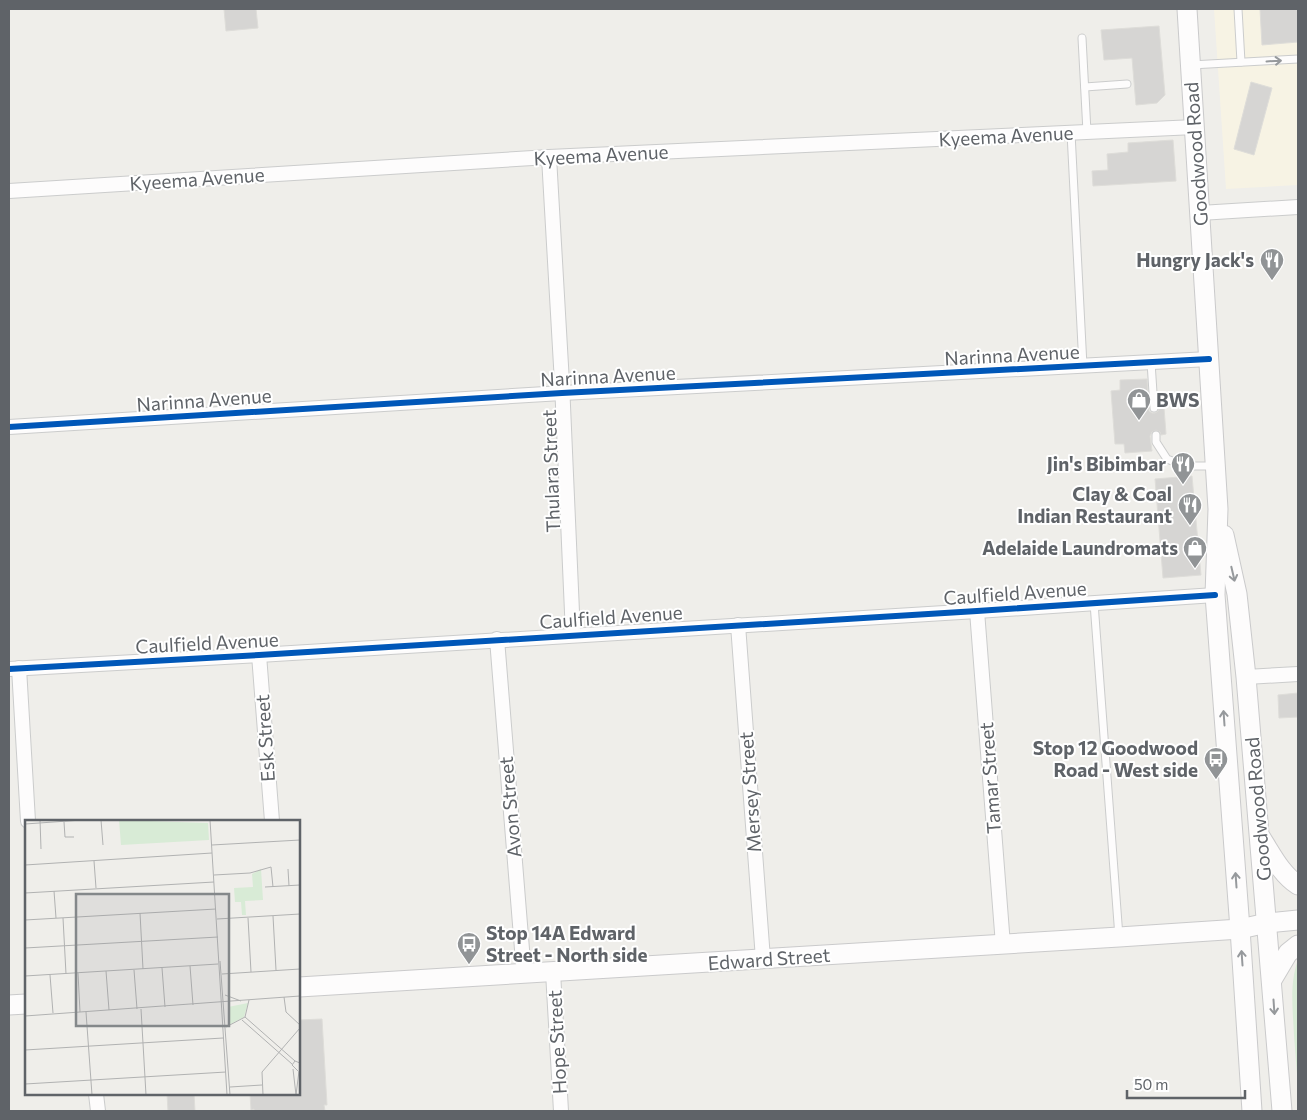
<svg xmlns="http://www.w3.org/2000/svg" width="1307" height="1120" viewBox="0 0 1307 1120" font-family="Commissioner,sans-serif">
	<rect width="100%" height="100%" fill="#efeeea"/>
	<!-- commercial -->
	<path fill="#f7f3e4" d="M 1214,9 L 1298,9 L 1298,185 L 1226,189 Z"/>
	<!-- green -->
	<path fill="#d8ebd6" d="M 1298,960 L 1298,1092 C 1297,1067 1294,1042 1293,1018 C 1292,998 1291,979 1298,960 Z"/>
	<!-- building -->
	<g fill="#d6d5d3" stroke="#deddd9">
		<path d="M 224,9 L 256,9 L 258,28 L 226,31 Z"/>
		<path d="M 1260,9 L 1298,9 L 1298,42 L 1262,45 Z"/>
		<path d="M 1159,26 L 1165,95 L 1157,103 L 1136,105 L 1132,58 L 1104,60 L 1101,30 Z"/>
		<path d="M 1251,82 L 1272,88 L 1254,155 L 1234,149 Z"/>
		<path d="M 1173,140 L 1176,181 L 1093,186 L 1092,171 L 1108,170 L 1107,154 L 1128,152 L 1128,143 Z"/>
		<path d="M 1147,379 L 1149,411 L 1152,413 L 1155,413 L 1158,411 L 1159,408 L 1164,408 L 1166,434 L 1161,435 L 1160,432 L 1156,430 L 1152,432 L 1150,436 L 1152,451 L 1125,453 L 1124,444 L 1115,444 L 1111,391 L 1120,390 L 1120,380 Z"/>
		<path d="M 1192,476 L 1201,575 L 1163,578 L 1155,479 Z"/>
		<path d="M 1298,693 L 1298,717 L 1279,718 L 1278,695 Z"/>
		<path d="M 322,1019 L 327,1105 L 324,1105 L 325,1111 L 254,1111 L 254,1109 L 251,1110 L 250,1094 L 299,1094 L 299,1020 Z"/>
		<path d="M 167,1094 L 194,1094 L 195,1111 L 168,1111 Z"/>
	</g>
	<g fill="none" stroke-linecap="round" stroke-linejoin="round">
		<!-- lane casing -->
		<g stroke="#cbcccc" stroke-width="9">
			<g id="lane">
				<path d="M 1238,9 L 1241,62"/>
				<path d="M 1082,38 L 1087,132"/>
				<path d="M 1191,65 L 1298,59"/>
				<path d="M 1085,87 L 1127,84"/>
				<path d="M 1071,133 L 1083,366"/>
				<path d="M 1151,362 L 1154,408"/>
				<path d="M 1156,435 L 1156,442 L 1167,459 L 1185,466 L 1215,466"/>
				<path d="M 1094,603 L 1119,937"/>
			</g>
		</g>
		<!-- street casing -->
		<g stroke="#cbcccc" stroke-width="16">
			<g id="street">
				<path d="M 549,157 L 562,383 L 573,635"/>
				<path d="M 9,191 L 549,157 L 1195,127"/>
				<path d="M 1200,213 L 1298,207"/>
				<path d="M 9,427 L 562,393 L 1209,359"/>
				<path d="M 977,611 L 1003,945"/>
				<path d="M 738,625 L 763,959"/>
				<path d="M 497,639 L 524,974"/>
				<path d="M 259,655 L 272,821"/>
				<path d="M 19,668 L 28,821"/>
				<path d="M 9,669 L 259,655 L 977,611 L 1215,595"/>
				<path d="M 1246,677 L 1298,674"/>
				<path d="M 553,972 L 561,1111"/>
				<path d="M 96,1094 L 98,1111"/>
			</g>
		</g>
		<!-- secondary casing -->
		<g stroke="#cacacb" stroke-width="21">
			<g id="secondary">
				<path d="M 1187,9 L 1218,509 L 1215,595 L 1240,929 L 1252,1111"/>
				<path d="M 1224,535 L 1237,594 L 1246,677 L 1282,1111"/>
				<path d="M 1261,838 C 1272,855 1281,874 1298,885"/>
				<path d="M 1272,980 L 1288,953 L 1298,945"/>
				<path d="M 299,987 L 1119,937 L 1240,929 L 1267,923 L 1298,920"/>
				<path d="M 9,1005 L 26,1004"/>
			</g>
		</g>
		<!-- lane -->
		<use href="#lane" stroke="#fdfcfc" stroke-width="7"/>
		<!-- street -->
		<use href="#street" stroke="#fdfcfc" stroke-width="14"/>
		<!-- secondary -->
		<use href="#secondary" stroke="#fdfcfc" stroke-width="19"/>
		<!-- cycleway casing -->
		<g stroke="#fff" stroke-width="9">
			<g id="cycleway">
				<path d="M 9,427 L 562,393 L 1209,359"/>
				<path d="M 9,669 L 259,655 L 977,611 L 1215,595"/>
			</g>
		</g>
		<!-- cycleway -->
		<use href="#cycleway" stroke="#0057b8" stroke-width="6"/>
	</g>
	<!-- one-way arrows -->
	<defs><path id="oneway-shaft" d="M-6 0H5M1.5-3L5.5 0L1.5 3" fill="none" stroke-width="1.6" stroke-linecap="round" stroke-linejoin="round" transform="scale(1.25)"/></defs>
	<g stroke="#96999c">
		<use href="#oneway-shaft" transform="translate(1274 61) rotate(-3)"/>
		<use href="#oneway-shaft" transform="translate(1233 574) rotate(77)"/>
		<use href="#oneway-shaft" transform="translate(1224 718) rotate(-94)"/>
		<use href="#oneway-shaft" transform="translate(1236 880) rotate(-94)"/>
		<use href="#oneway-shaft" transform="translate(1242 958) rotate(-94)"/>
		<use href="#oneway-shaft" transform="translate(1274 1007) rotate(86)"/>
	</g>
	<!-- icons -->
	<defs>
		<g id="restaurant-pin" transform="scale(1.25)"><path d="M0 17L-7.5 6A9.5 9.5 0 1 1 7.5 6Z" fill="#919496" stroke="#fff"/><path d="M-5-6h1v4h1v-4h1v4h1v-4h1v5L-1.5 .5V6h-2V.5L-5-1ZM5-6V6H3V1.5H1.5Q1.5-4 5-6Z" fill="#fff"/></g>
		<g id="shop-pin" transform="scale(1.25)"><path d="M0 17L-7.5 6A9.5 9.5 0 1 1 7.5 6Z" fill="#919496" stroke="#fff"/><path d="M-5-2.5h2.3a2.7 3.5 0 0 1 5.4 0H5L5.5 6h-11ZM-1.5-2.5h3a1.5 2.3 0 0 0-3 0Z" fill="#fff"/></g>
		<g id="bus-pin" transform="scale(1.25)"><path d="M0 17L-7.5 6A9.5 9.5 0 1 1 7.5 6Z" fill="#919496" stroke="#fff"/><path d="M-5-6H5V4H4V6H2V4H-2V6H-4V4H-5ZM-3.5-4V0h7V-4ZM-3.5 1.2v1.5H-2V1.2ZM2 1.2v1.5H3.5V1.2Z" fill="#fff"/></g>
	</defs>
	<g fill-rule="evenodd">
		<use href="#restaurant-pin" x="1272" y="260"/>
		<use href="#shop-pin" x="1139" y="400"/>
		<use href="#restaurant-pin" x="1183" y="464"/>
		<use href="#restaurant-pin" x="1190" y="505"/>
		<use href="#shop-pin" x="1195" y="548"/>
		<use href="#bus-pin" x="1216" y="759"/>
		<use href="#bus-pin" x="469" y="944"/>
	</g>
	<g text-anchor="middle" stroke-width="4" stroke-linejoin="round" paint-order="stroke">
		<!-- street labels -->
		<g font-size="19" fill="#5f6368" stroke="#fff">
			<text transform="translate(1006 136) rotate(-3)" y="7">Kyeema Avenue</text>
			<text transform="translate(1196 154) rotate(-94)" y="7">Goodwood Road</text>
			<text transform="translate(601 155) rotate(-3)" y="7">Kyeema Avenue</text>
			<text transform="translate(197 179) rotate(-4)" y="7">Kyeema Avenue</text>
			<text transform="translate(1012 355) rotate(-3)" y="7">Narinna Avenue</text>
			<text transform="translate(608 376) rotate(-3)" y="7">Narinna Avenue</text>
			<text transform="translate(204 400) rotate(-4)" y="7">Narinna Avenue</text>
			<text transform="translate(551 471) rotate(-92)" y="7">Thulara Street</text>
			<text transform="translate(1015 593) rotate(-4)" y="7">Caulfield Avenue</text>
			<text transform="translate(611 617) rotate(-4)" y="7">Caulfield Avenue</text>
			<text transform="translate(207 643) rotate(-3)" y="7">Caulfield Avenue</text>
			<text transform="translate(265 738) rotate(-94)" y="7">Esk Street</text>
			<text transform="translate(990 778) rotate(-94)" y="7">Tamar Street</text>
			<text transform="translate(750 792) rotate(-94)" y="7">Mersey Street</text>
			<text transform="translate(510 807) rotate(-95)" y="7">Avon Street</text>
			<text transform="translate(1258 809) rotate(-95)" y="7">Goodwood Road</text>
			<text transform="translate(769 959) rotate(-4)" y="7">Edward Street</text>
			<text transform="translate(557 1042) rotate(-93)" y="7">Hope Street</text>
		</g>
		<!-- poi labels -->
		<g font-size="19" font-weight="bold" fill="#5f6368" stroke="#fff" text-anchor="end">
			<text x="1254" y="267">Hungry Jack's</text>
			<text x="1156" y="407" text-anchor="start">BWS</text>
			<text x="1166" y="471">Jin's Bibimbar</text>
			<text x="1172" y="501">Clay &amp; Coal<tspan x="1172" dy="22">Indian Restaurant</tspan></text>
			<text x="1178" y="555">Adelaide Laundromats</text>
			<text x="1198" y="755">Stop 12 Goodwood<tspan x="1198" dy="22">Road - West side</tspan></text>
			<text x="486" y="940" text-anchor="start">Stop 14A Edward<tspan x="486" dy="22">Street - North side</tspan></text>
		</g>
	</g>
	<!-- overview -->
	<g transform="translate(25 820)">
		<rect width="275" height="275" fill="#efeeea"/>
		<path d="M 94,0 L 183,3 L 184,20 L 96,25 ZM 236,49 L 238,80 L 220,81 L 221,95 L 217,95 L 216,82 L 210,82 L 209,68 L 228,67 L 227,54 ZM 223,183 L 219,197 L 204,205 L 203,187 Z" fill="#d8ebd6"/>
		<path fill="none" stroke="#b1b2b2" stroke-width="1" d="M 15,0 L 16,29M 76,0 L 78,25M 185,0 L 202,275M 39,2 L 40,17 L 49,17M 0,4 L 57,0M 187,25 L 275,20M 69,41 L 71,68M 0,45 L 187,33M 263,49 L 264,66M 189,55 L 225,53 L 246,47 L 248,67M 240,67 L 275,65M 29,71 L 31,98M 0,73 L 189,62M 115,93 L 118,149M 248,96 L 251,150M 38,98 L 41,154M 223,98 L 226,152M 192,99 L 275,94M 0,100 L 191,89M 0,128 L 193,117M 195,141 L 205,275M 165,146 L 168,185M 137,148 L 140,187M 109,150 L 112,189M 81,151 L 84,190M 53,153 L 55,192M 197,154 L 275,149M 25,155 L 28,193M 0,156 L 193,144M 200,175 L 216,181M 259,177 L 261,192 L 275,205M 116,189 L 121,275M 61,192 L 67,275M 0,196 L 275,176M 220,197 L 270,241M 217,200 L 267,244M 201,207 L 220,197 L 224,180M 0,230 L 198,218M 268,249 L 271,275M 273,251 L 267,245 L 270,241 L 275,243M 0,264 L 201,252M 205,267 L 237,265M 238,275 L 237,252 L 275,208M 271,275 L 274,251"/>
		<path fill="#84888a" fill-opacity="0.15" stroke="#84888a" stroke-width="2.5" d="M 51,74 L 204,74 L 204,206 L 51,206 Z"/>
		<rect width="275" height="275" fill="none" stroke="#5f6368" stroke-width="2.5"/>
	</g>
	<!-- border -->
	<rect width="1307" height="1120" fill="none" stroke="#5f6368" stroke-width="20"/>
	<!-- scale -->
	<path d="M1127 1090v8h118v-8" fill="none" stroke="#5f6368" stroke-width="2.5"/>
	<text x="1134" y="1090" font-size="15" fill="#5f6368" stroke="#ffffff" stroke-width="4" paint-order="stroke">50 m</text>
</svg>
